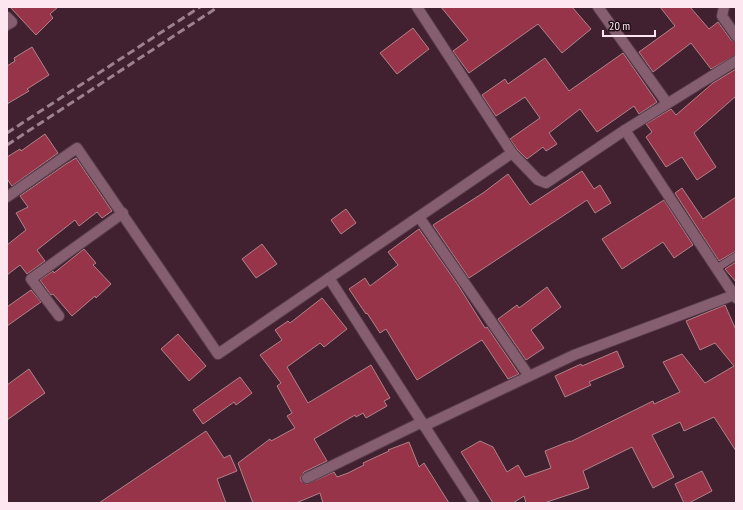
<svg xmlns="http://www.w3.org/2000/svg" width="743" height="510" viewBox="0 0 743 510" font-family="'PT Sans Narrow',sans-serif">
	<rect width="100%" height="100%" fill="#412030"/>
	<!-- building -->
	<g fill="#98344a" stroke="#af8388">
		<path d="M 10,7 L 58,7 L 50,14 L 53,18 L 36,35 Z"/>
		<path d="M 441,7 L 572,7 L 591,29 L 562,53 L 538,24 L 469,73 L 453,51 L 468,40 Z"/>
		<path d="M 660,7 L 690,7 L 709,29 L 718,22 L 731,40 L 736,42 L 736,55 L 711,69 L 691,43 L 653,72 L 639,52 L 675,26 Z"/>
		<path d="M 413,28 L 429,49 L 397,74 L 380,53 Z"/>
		<path d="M 32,47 L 49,75 L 27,89 L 29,91 L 7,104 L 7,66 L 15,61 L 14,58 Z"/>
		<path d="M 623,53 L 657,102 L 639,114 L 634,106 L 597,132 L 580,109 L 549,133 L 557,144 L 546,151 L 543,147 L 527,159 L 517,149 L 510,139 L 540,118 L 525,97 L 496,116 L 482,95 L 505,79 L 508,84 L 545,58 L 569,91 Z"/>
		<path d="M 736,69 L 736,96 L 694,133 L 716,167 L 697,180 L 682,157 L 666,167 L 646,137 L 652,132 L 646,124 L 671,109 L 676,115 L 713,83 Z"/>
		<path d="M 45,134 L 58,153 L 12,186 L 7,179 L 7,157 L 20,149 L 21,151 Z"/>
		<path d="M 76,158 L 112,211 L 102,218 L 97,212 L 79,226 L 75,220 L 37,250 L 45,261 L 27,274 L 20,265 L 7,275 L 7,245 L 26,230 L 16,213 L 28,207 L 20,196 L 66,164 Z"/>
		<path d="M 582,171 L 594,189 L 600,185 L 611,203 L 595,213 L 587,200 L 469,278 L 433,225 L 483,193 L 508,174 L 530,205 Z"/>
		<path d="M 682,188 L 703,219 L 736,197 L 736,251 L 719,261 L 675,193 Z"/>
		<path d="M 664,200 L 693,245 L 674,258 L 663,242 L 622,269 L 602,239 Z"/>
		<path d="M 346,209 L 356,223 L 341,234 L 331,220 Z"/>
		<path d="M 419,229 L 458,285 L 485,328 L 487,327 L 519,374 L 508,379 L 482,340 L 417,380 L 386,329 L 380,333 L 367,313 L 366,314 L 349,289 L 365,278 L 370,286 L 398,265 L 388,252 Z"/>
		<path d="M 262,244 L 277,264 L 256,278 L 242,259 Z"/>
		<path d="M 84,249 L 96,263 L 93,265 L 111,284 L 96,298 L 95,296 L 72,316 L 53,294 L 51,295 L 40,280 L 53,271 L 54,273 Z"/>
		<path d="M 736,262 L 736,282 L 725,269 Z"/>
		<path d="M 547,287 L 561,307 L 531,330 L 544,348 L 526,360 L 498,319 L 517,305 L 519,308 Z"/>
		<path d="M 31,290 L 41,302 L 7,326 L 7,307 Z"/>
		<path d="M 322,298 L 347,329 L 324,347 L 320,343 L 287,367 L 308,403 L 371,365 L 390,398 L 384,401 L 387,406 L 366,418 L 363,413 L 356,417 L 355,415 L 314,439 L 327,461 L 304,472 L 301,477 L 301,481 L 307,484 L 334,472 L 337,477 L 348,473 L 364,465 L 363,463 L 389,451 L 388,450 L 409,442 L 419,467 L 424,463 L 449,503 L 323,503 L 320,493 L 296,503 L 253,503 L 238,463 L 270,439 L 271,441 L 295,428 L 287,416 L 292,413 L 277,386 L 281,383 L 260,355 L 282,340 L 275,330 L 288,321 L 290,323 Z"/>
		<path d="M 725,305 L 736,330 L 736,451 L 714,417 L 684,431 L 680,422 L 652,435 L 674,477 L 653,488 L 632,447 L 583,471 L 589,488 L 544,503 L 526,503 L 524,496 L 513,503 L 493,503 L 461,452 L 480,441 L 493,447 L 507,472 L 518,465 L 525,477 L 551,468 L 545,451 L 570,441 L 570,442 L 653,401 L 654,404 L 680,392 L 663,362 L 682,354 L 705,383 L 734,366 L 715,343 L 700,350 L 686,321 Z"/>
		<path d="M 178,334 L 206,366 L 189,381 L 161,349 Z"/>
		<path d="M 617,351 L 624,367 L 589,382 L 591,385 L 565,397 L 555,376 L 581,364 L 582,366 Z"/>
		<path d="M 29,369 L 45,393 L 7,420 L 7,385 Z"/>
		<path d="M 240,377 L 252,393 L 236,405 L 234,402 L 203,424 L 193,410 Z"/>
		<path d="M 206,431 L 224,458 L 230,455 L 237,471 L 217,479 L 226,503 L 99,503 Z"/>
		<path d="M 702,471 L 712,491 L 689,503 L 684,503 L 675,484 Z"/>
	</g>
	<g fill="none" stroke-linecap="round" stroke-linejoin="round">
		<!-- service casing -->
		<g stroke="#5a3d4c" stroke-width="8">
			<path id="service" d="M 717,268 L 736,256"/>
		</g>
		<!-- minor casing -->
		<g stroke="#5a3d4c" stroke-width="12">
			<g id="minor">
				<path d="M 417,7 L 512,153"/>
				<path d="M 598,7 L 667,103"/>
				<path d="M 724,7 L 722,16 L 736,36"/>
				<path d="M 7,17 L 12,22 L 7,25"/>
				<path d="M 625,130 L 736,298"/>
				<path d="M 7,197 L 77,148 L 218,354 L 512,153 L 538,180 L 546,183 L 625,130 L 736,61"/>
				<path d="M 419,217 L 529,376"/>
				<path d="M 329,278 L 474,503"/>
				<path d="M 59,316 L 31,279 L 123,213"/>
				<path d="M 424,426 L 574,355 L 734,295"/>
				<path d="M 307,478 L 422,422"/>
			</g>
		</g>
		<!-- service -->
		<use href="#service" stroke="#855f70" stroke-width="7"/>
		<!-- minor -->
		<use href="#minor" stroke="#855f70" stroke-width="10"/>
		<!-- rail -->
		<g stroke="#9d818e" stroke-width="3" stroke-dasharray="8 4" stroke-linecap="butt">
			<path d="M 7,133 L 200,7"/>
			<path d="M 7,145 L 218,7"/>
		</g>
	</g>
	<!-- border -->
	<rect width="743" height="510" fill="none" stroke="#fde6ef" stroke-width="16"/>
	<!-- scale -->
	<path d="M603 30v6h52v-6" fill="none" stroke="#fde6ef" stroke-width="2"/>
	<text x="609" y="30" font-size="12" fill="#fde6ef" stroke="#1f1017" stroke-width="3" paint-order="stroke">20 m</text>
</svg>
